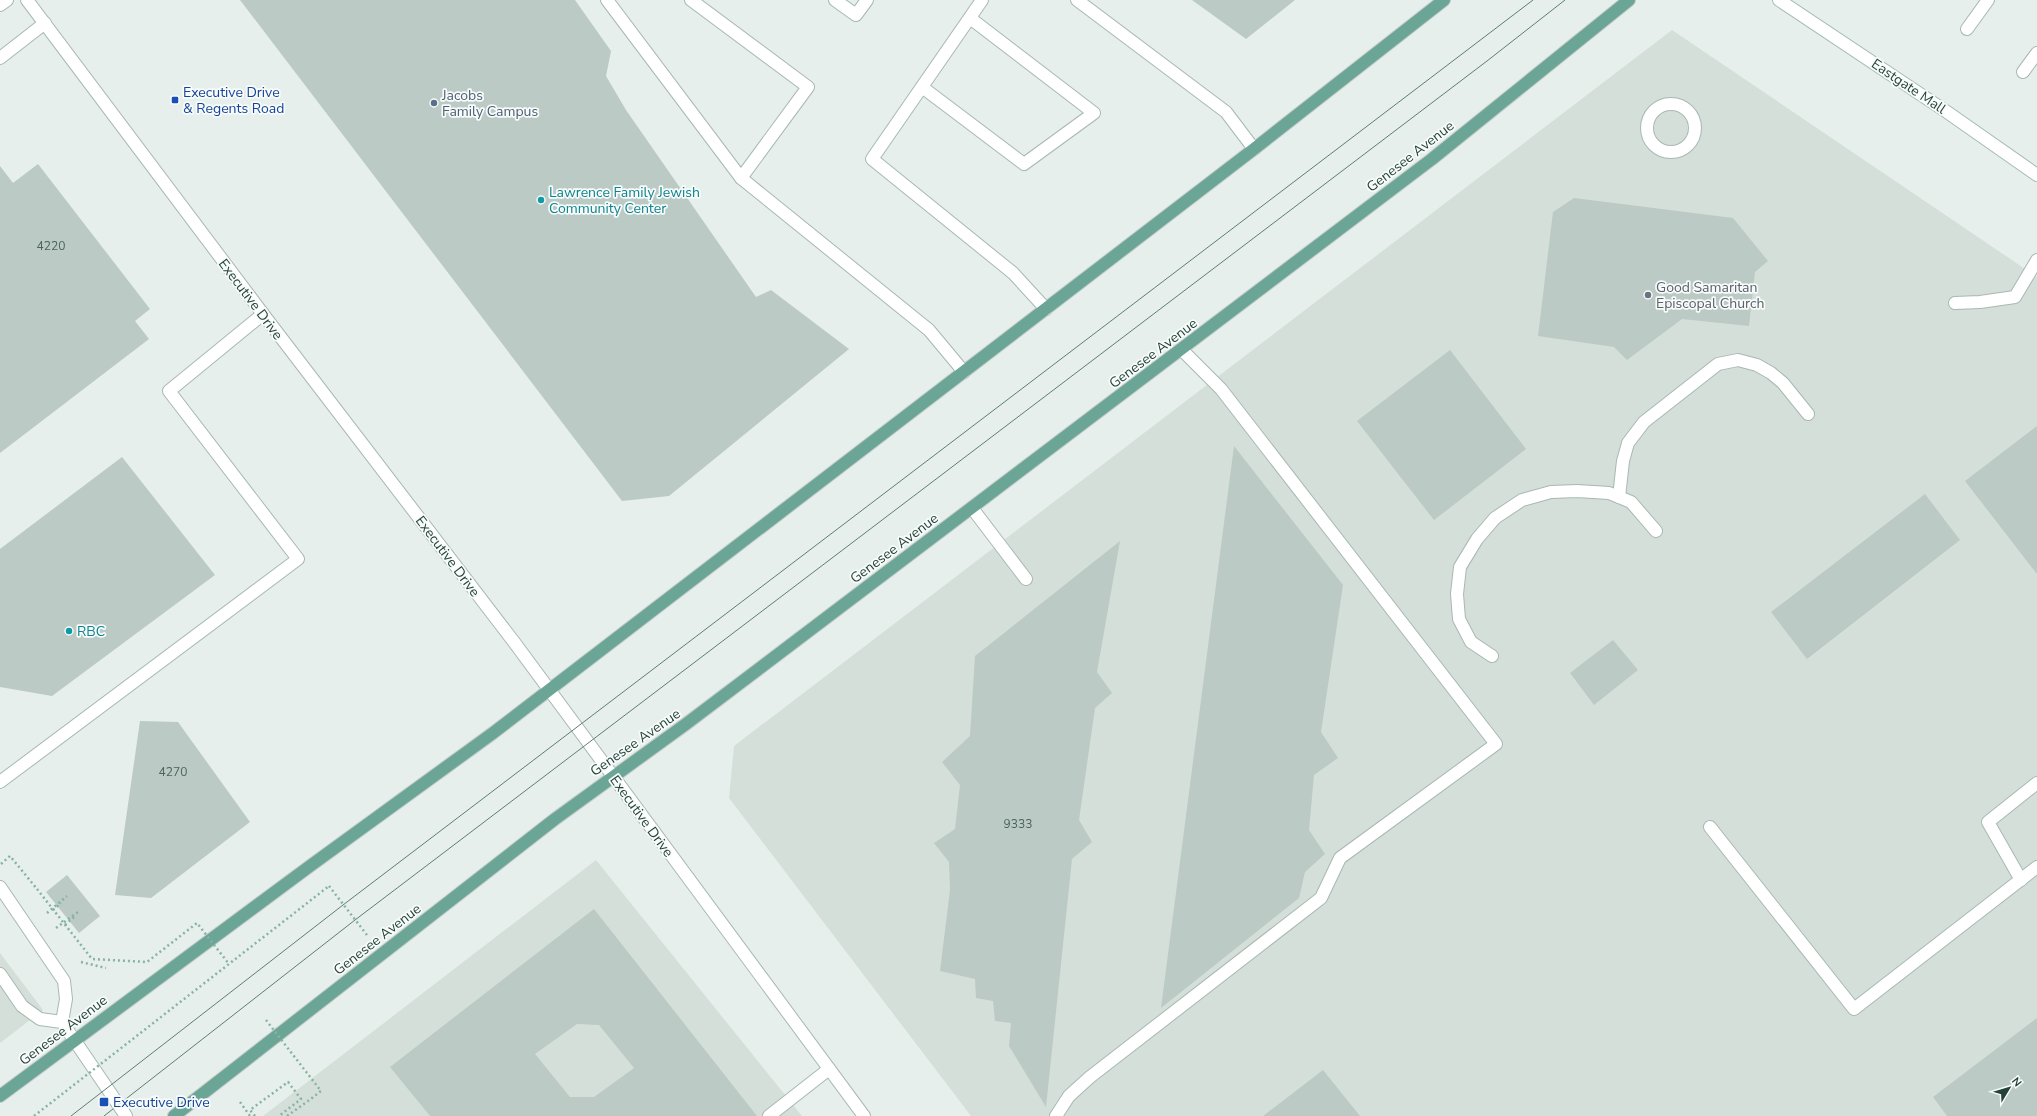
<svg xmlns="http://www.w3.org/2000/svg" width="2037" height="1116" viewBox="0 0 2037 1116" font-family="'Nunito Sans',sans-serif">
	<rect width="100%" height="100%" fill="#e6efeb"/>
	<!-- built -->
	<g fill="#d4dfda">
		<path d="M 1672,30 L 2037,277 L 2037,1116 L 971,1116 L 729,798 L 734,746 Z"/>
		<path d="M 596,860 L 802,1116 L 263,1116 Z"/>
		<path d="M 0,953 L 43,1010 L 0,1043 Z"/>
	</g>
	<!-- building -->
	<g fill="#bbcac4" fill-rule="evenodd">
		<path d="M 240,0 L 575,0 L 611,51 L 606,76 L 626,110 L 756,297 L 771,290 L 849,349 L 669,496 L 622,501 Z"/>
		<path d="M 1192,0 L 1295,0 L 1246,39 Z"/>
		<path d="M 38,164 L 150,309 L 135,321 L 149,339 L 0,453 L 0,166 L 13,183 Z"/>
		<path d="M 1574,198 L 1733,218 L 1768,261 L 1755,272 L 1749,326 L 1682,319 L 1627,360 L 1614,347 L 1538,336 L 1553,212 Z"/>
		<path d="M 1450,350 L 1526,449 L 1434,520 L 1357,421 Z"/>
		<path d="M 2037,426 L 2037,574 L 1965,481 Z"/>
		<path d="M 1234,446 L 1343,585 L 1321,732 L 1338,758 L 1314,775 L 1309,830 L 1325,854 L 1305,872 L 1299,898 L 1161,1008 Z"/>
		<path d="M 122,457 L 215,575 L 52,696 L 0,687 L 0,549 Z"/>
		<path d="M 1925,494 L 1960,540 L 1807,659 L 1771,612 Z"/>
		<path d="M 1120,541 L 1097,672 L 1112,693 L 1095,708 L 1079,820 L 1092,842 L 1072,859 L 1046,1107 L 1009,1046 L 1011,1023 L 995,1021 L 993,1001 L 976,998 L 975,979 L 940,971 L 950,890 L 949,862 L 934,843 L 955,829 L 960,785 L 942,762 L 970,736 L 975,656 Z"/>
		<path d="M 1613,640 L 1638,670 L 1594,705 L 1570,673 Z"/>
		<path d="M 140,721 L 178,722 L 250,822 L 151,898 L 115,895 Z"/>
		<path d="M 67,875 L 100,916 L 79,933 L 46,892 Z"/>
		<path d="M 594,909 L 757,1116 L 430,1116 L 390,1067 ZM 577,1024 L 599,1025 L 634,1068 L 594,1097 L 570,1097 L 535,1054 Z"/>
		<path d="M 2037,1018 L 2037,1116 L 1947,1116 L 1933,1097 Z"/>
		<path d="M 1323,1070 L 1360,1116 L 1263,1116 Z"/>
	</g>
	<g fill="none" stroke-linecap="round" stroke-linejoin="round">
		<!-- service casing -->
		<g stroke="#a8b8b2" stroke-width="14">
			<g id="service">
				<path d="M 607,0 L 741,178 L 929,330 L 964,372"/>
				<path d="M 691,0 L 808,87 L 741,178"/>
				<path d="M 835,0 L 856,15 L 867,0"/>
				<path d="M 982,0 L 872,159 L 1013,273 L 1046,309"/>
				<path d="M 1077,0 L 1226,112 L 1254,149"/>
				<path d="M 1967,29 L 1988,0"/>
				<path d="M 2023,72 L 2037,53"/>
				<path d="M 922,87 L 1024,164 L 1094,113 L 970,18"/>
				<circle cx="1671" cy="128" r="24"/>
				<path d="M 1955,303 L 1980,302 L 2015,297 L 2037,260"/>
				<path d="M 1619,497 L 1623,461 L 1628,443 L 1644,422 L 1718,364 L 1738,360 L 1757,365 L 1771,373 L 1783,383 L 1808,414"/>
				<path d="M 972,508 L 1026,579"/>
				<path d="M 1492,656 L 1471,642 L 1459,619 L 1457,594 L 1460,567 L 1477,539 L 1495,518 L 1522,500 L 1551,492 L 1577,491 L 1609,493 L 1631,502 L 1656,531"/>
				<path d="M 0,782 L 298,559 L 169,391 L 263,314"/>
				<path d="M 1710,827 L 1854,1009 L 2037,867"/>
				<path d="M 2021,880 L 1988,822 L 2037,783"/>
				<path d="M 769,1116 L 829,1069"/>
				<path d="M 1056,1116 L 1069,1096 L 1090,1077 L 1321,898 L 1340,858 L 1496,744 L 1221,389 L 1182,350"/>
			</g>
		</g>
		<!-- minor casing -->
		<g stroke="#a8b8b2" stroke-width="14">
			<g id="minor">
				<path d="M 0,887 L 64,981 L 66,999 L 62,1022"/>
				<path d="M 0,974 L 22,1006 L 40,1019 L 62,1022 L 126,1116"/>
			</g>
		</g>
		<!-- tertiary casing -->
		<g stroke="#a8b8b2" stroke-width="14">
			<g id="tertiary">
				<path d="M 27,0 L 263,314 L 514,642 L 864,1116"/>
				<path d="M 0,5 L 7,0"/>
				<path d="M 0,58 L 45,23"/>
			</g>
		</g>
		<!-- secondary casing -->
		<g stroke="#a4bbb3" stroke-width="14">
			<path id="secondary" d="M 1779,0 L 1947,112 L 2037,175"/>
		</g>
		<!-- primary casing -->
		<g stroke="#c2cac8" stroke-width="14">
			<g id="primary">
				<path d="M 0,1096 L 310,866 L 493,733 L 1254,149 L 1444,0"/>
				<path d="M 174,1116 L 555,819 L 686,724 L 1432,159 L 1629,0"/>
			</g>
		</g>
		<!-- path -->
		<g stroke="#86b3a5" stroke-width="2.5" stroke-dasharray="2 3" stroke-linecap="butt">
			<path d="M 1,864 L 10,856 L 37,889"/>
			<path d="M 329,886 L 367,935"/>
			<path d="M 53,910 L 61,903"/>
			<path d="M 47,913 L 67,896"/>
			<path d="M 65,925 L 74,917"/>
			<path d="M 56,928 L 78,912"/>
			<path d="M 81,962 L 106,968"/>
			<path d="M 240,1102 L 250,1116"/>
			<path d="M 255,1116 L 250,1110 L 288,1082 L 301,1099 L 279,1116"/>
			<path d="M 287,1116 L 308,1101"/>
		</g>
		<!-- service -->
		<use href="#service" stroke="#fff" stroke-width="12"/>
		<!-- minor -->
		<use href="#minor" stroke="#fff" stroke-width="12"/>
		<!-- tertiary -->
		<use href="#tertiary" stroke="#fff" stroke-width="12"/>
		<!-- secondary -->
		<use href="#secondary" stroke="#fff" stroke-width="12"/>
		<!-- primary -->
		<use href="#primary" stroke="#6aa596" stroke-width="12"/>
		<!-- tram -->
		<g stroke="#5f7d75" stroke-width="1">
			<path d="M 71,1116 L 343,905 L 1533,0"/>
			<path d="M 104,1116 L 355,920 L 1487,61 L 1565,0"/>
		</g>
		<!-- path-bridge -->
		<g stroke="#86b3a5" stroke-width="2.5" stroke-dasharray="2 3" stroke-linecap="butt">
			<path d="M 37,889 L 92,959 L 147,962 L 197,923 L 229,964"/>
			<path d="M 266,1020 L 321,1091 L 308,1101"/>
			<path d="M 34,1116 L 329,886"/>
		</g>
	</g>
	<!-- markers -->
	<g fill="#1a4fb4" stroke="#f7fbf9" stroke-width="1.5">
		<rect x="171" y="96" width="8" height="8" rx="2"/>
		<rect x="99" y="1097" width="10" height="10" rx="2"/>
	</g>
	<circle fill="#5c6f8a" stroke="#f7fbf9" stroke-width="1.5" cx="434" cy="103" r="4"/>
	<g fill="#0f9aa8" stroke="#f7fbf9" stroke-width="1.5">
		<circle cx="541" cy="200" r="4"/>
		<circle cx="69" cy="631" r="4"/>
	</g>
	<circle fill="#6b7280" stroke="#f7fbf9" stroke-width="1.5" cx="1648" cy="295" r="4"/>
	<g text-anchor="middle" stroke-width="3.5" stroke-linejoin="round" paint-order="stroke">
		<!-- number labels -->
		<g font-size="12" fill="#4a645c">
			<text x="51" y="250">4220</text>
			<text x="173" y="776">4270</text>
			<text x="1018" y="828">9333</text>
		</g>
		<!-- street labels -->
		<g font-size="14" fill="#24423a" stroke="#f7fbf9">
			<text transform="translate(1909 86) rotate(34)" y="5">Eastgate Mall</text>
			<text transform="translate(1410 156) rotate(-38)" y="5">Genesee Avenue</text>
			<text transform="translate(251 299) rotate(53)" y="5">Executive Drive</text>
			<text transform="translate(1153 353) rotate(-37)" y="5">Genesee Avenue</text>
			<text transform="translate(894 548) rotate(-37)" y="5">Genesee Avenue</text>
			<text transform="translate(448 556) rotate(53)" y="5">Executive Drive</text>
			<text transform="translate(635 742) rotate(-35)" y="5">Genesee Avenue</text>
			<text transform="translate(642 816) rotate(54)" y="5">Executive Drive</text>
			<text transform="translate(377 939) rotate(-38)" y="5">Genesee Avenue</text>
			<text transform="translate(63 1030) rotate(-37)" y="5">Genesee Avenue</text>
		</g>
		<!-- transit labels -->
		<g font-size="14" fill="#164399" stroke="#f7fbf9" text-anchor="start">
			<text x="183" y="97">Executive Drive<tspan x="183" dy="16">&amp; Regents Road</tspan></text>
			<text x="113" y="1107">Executive Drive</text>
		</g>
		<!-- service labels -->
		<g font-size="14" fill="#4e5e75" stroke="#f7fbf9" text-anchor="start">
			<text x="442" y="100">Jacobs<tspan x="442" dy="16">Family Campus</tspan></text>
		</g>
		<!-- culture labels -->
		<g font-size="14" fill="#0d838f" stroke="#f7fbf9" text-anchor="start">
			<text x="549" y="197">Lawrence Family Jewish<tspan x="549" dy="16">Community Center</tspan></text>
			<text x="77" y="636">RBC</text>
		</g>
		<!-- worship labels -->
		<g font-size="14" fill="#5b616d" stroke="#f7fbf9" text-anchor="start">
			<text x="1656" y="292">Good Samaritan<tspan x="1656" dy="16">Episcopal Church</tspan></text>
		</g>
	</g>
	<!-- north arrow -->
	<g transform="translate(2009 1088) rotate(52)" stroke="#f7fbf9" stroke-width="3" paint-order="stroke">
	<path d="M0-3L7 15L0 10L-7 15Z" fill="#24423a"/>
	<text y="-6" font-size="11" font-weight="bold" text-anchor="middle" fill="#24423a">N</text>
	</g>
</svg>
